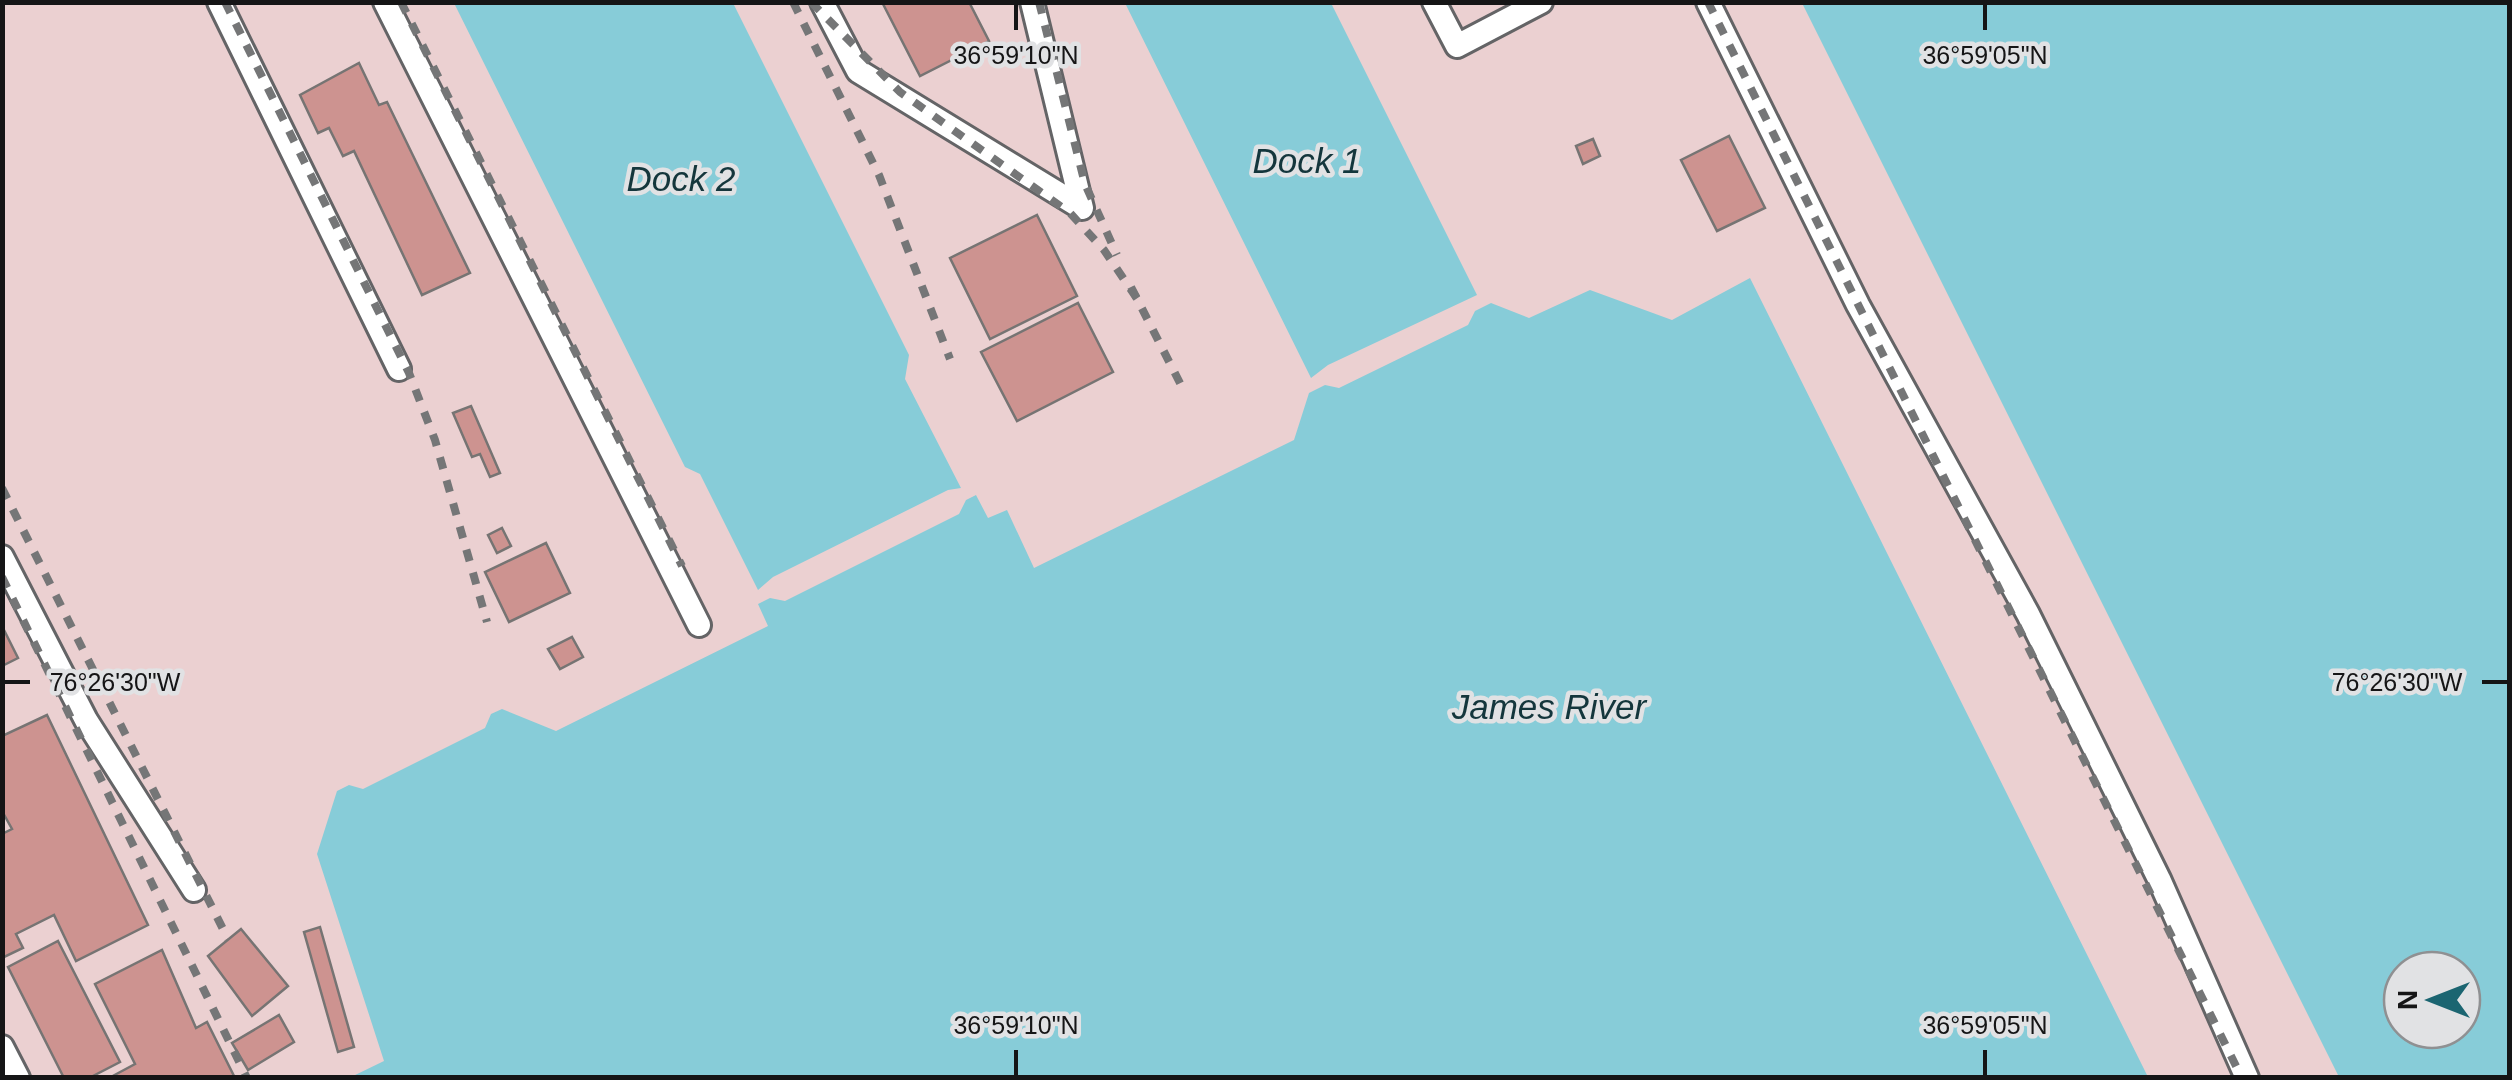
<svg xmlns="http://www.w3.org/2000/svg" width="2512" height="1080" viewBox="0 0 2512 1080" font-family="Arial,sans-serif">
	<rect width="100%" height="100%" fill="#e1e2e4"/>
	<!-- industrial -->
	<path fill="#ebd0d1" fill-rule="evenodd" d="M 2,3 L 2509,3 L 2509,1077 L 3,1077 ZM 2402,970 L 2462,970 L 2462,1030 L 2402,1030 Z"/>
	<!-- water -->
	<g fill="#87ccd8" fill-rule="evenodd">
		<path d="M 454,3 L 733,3 L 909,355 L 905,379 L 961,488 L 948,490 L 773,577 L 758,590 L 700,474 L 685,467 Z"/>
		<path d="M 1125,3 L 1331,3 L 1477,295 L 1328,365 L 1311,378 Z"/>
		<path d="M 1802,3 L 2509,3 L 2509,1077 L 2339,1077 ZM 2402,970 L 2462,970 L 2462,1030 L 2402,1030 Z"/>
		<path d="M 1750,278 L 2148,1077 L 351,1077 L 384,1061 L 317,854 L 337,791 L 349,785 L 363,789 L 485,728 L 491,714 L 502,709 L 556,731 L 768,626 L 758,604 L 770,598 L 785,601 L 959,514 L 966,500 L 976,495 L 988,518 L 1007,510 L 1034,568 L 1294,440 L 1309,393 L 1325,385 L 1339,388 L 1468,325 L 1475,311 L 1491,303 L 1529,318 L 1590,290 L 1672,320 Z"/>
	</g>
	<!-- building -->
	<g fill="#cd9390" stroke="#767473" stroke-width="2.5">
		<path d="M 882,2 L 969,2 L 989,41 L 920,76 Z"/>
		<path d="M 359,63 L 379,105 L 387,102 L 470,273 L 422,295 L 354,151 L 343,156 L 329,128 L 318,133 L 300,95 Z"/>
		<path d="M 1729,136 L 1765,208 L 1717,231 L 1681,160 Z"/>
		<path d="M 1593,139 L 1600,156 L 1583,164 L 1576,146 Z"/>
		<path d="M 1037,215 L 1077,296 L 990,339 L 950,258 Z"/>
		<path d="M 1078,303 L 1113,372 L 1017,421 L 981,352 Z"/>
		<path d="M 471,406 L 500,473 L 490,477 L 480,454 L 472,457 L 453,413 Z"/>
		<path d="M 502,528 L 511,546 L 497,553 L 488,535 Z"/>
		<path d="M 546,543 L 570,593 L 509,622 L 485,572 Z"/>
		<path d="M 2,626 L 18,658 L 2,666 Z"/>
		<path d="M 572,637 L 583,657 L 560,669 L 548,649 Z"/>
		<path d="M 47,715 L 148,925 L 76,961 L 54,915 L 16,934 L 23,948 L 2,958 L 2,834 L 12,829 L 2,811 L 2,736 Z"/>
		<path d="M 320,927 L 354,1047 L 338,1052 L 304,932 Z"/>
		<path d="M 241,929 L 288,986 L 252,1016 L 208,956 Z"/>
		<path d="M 58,941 L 120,1062 L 89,1078 L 64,1078 L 8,967 Z"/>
		<path d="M 162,950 L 196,1028 L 207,1022 L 235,1078 L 109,1078 L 135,1064 L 95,984 Z"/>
		<path d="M 279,1015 L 294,1042 L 248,1070 L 232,1043 Z"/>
	</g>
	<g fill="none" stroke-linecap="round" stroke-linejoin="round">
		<!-- service casing -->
		<g stroke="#646466" stroke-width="28">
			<g id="service">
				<path d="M 219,2 L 399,369"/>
				<path d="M 385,2 L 699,625"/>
				<path d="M 822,2 L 858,71 L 1082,208 L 1032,2"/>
				<path d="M 1434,2 L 1457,46 L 1541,2"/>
				<path d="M 1708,2 L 1858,305 L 2028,614 L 2159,879 L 2247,1078"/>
				<path d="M 2,557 L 86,720 L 194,890"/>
				<path d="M 2,1047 L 18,1078"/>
			</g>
		</g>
		<!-- service -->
		<use href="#service" stroke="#fff" stroke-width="22"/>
		<!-- rail -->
		<g stroke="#757677" stroke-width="8" stroke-dasharray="12 12" stroke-linecap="butt">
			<path d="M 225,2 L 409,373 L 435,440 L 487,622"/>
			<path d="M 401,2 L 682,566"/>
			<path d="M 793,2 L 879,175 L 950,359"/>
			<path d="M 811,2 L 900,92 L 1070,213 L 1104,250 L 1138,300"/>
			<path d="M 1039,2 L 1085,184 L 1117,255"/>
			<path d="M 1708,2 L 2242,1078"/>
			<path d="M 1131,287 L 1181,385"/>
			<path d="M 2,488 L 228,939"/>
			<path d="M 2,577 L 247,1078"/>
		</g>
	</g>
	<!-- ticks -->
	<path fill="none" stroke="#151516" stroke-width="4" d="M 1016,5 L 1016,30M 1985,5 L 1985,30M 5,682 L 30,682M 2482,682 L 2507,682M 1016,1050 L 1016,1075M 1985,1050 L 1985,1075"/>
	<g text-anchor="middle" stroke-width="9" stroke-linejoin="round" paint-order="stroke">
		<!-- water labels -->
		<g font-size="35" font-style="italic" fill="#14363c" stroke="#e1e2e4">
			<text x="1307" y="173">Dock 1</text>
			<text x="681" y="191">Dock 2</text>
			<text x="1549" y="719">James River</text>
		</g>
	</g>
	<g font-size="25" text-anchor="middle" fill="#151516" stroke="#e1e2e4" stroke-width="9" stroke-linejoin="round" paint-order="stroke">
		<text x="1016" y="64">36°59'10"N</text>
		<text x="1985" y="64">36°59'05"N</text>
		<text x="2397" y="691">76°26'30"W</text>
		<text x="115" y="691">76°26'30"W</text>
		<text x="1016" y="1034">36°59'10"N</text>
		<text x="1985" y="1034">36°59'05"N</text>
	</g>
	<!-- border -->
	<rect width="2512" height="1080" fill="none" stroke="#151516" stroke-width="10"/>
	<!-- north arrow -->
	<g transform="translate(2432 1000) rotate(270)"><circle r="48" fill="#e1e2e4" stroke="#8f9092" stroke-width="2.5"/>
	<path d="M0-8L18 38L0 25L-18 38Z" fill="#1b6571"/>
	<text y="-15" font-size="28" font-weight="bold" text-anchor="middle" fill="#151516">N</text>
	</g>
</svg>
